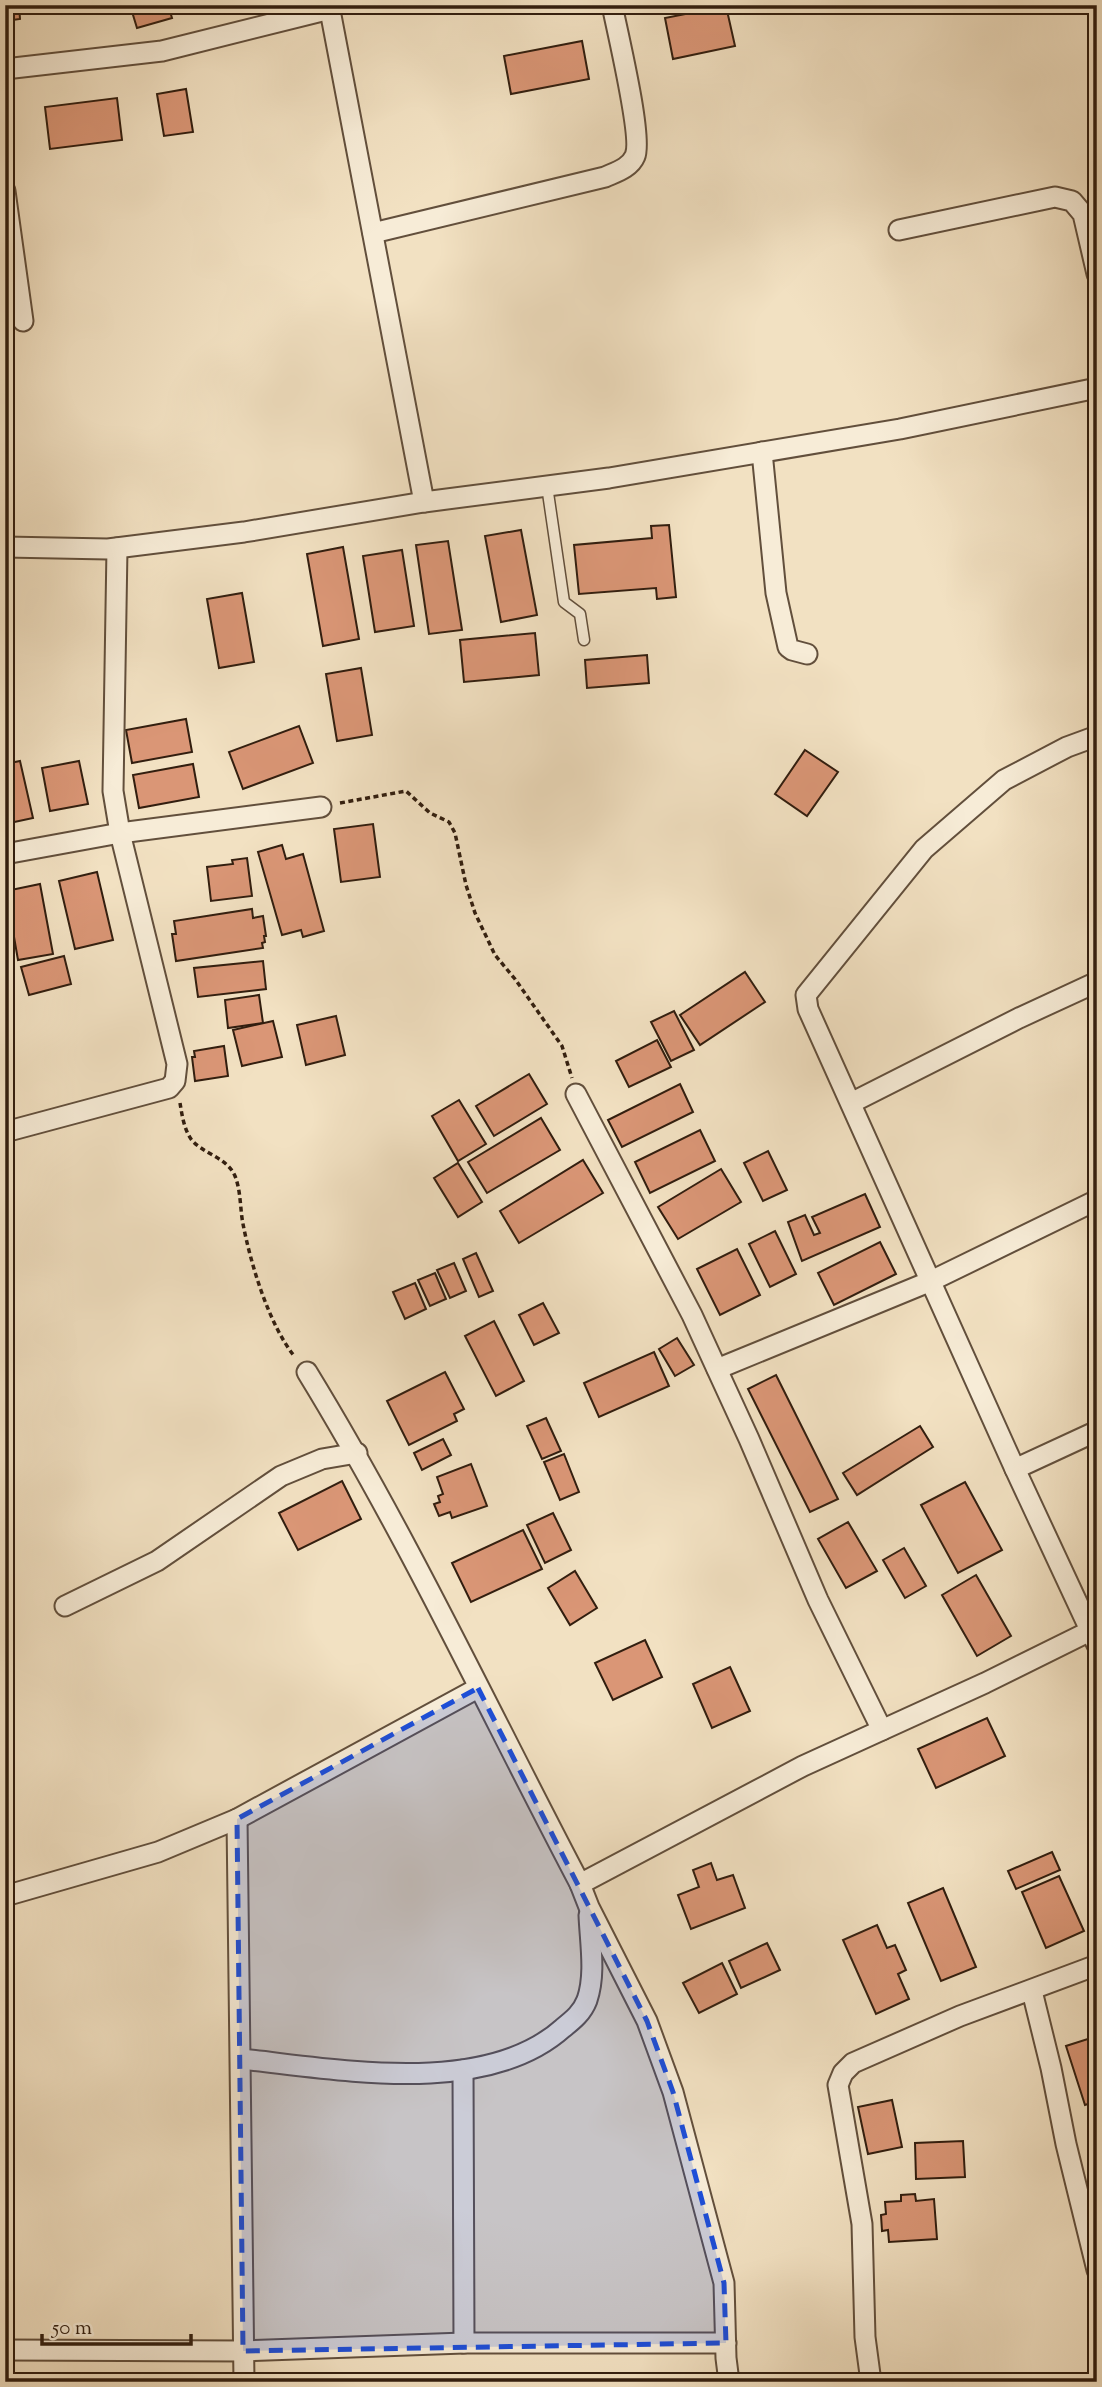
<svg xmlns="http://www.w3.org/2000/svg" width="1102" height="2387" viewBox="0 0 1102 2387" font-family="'Sorts Mill Goudy',serif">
	<rect width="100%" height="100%" fill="#f2e1c2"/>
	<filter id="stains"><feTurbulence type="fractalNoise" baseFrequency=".00286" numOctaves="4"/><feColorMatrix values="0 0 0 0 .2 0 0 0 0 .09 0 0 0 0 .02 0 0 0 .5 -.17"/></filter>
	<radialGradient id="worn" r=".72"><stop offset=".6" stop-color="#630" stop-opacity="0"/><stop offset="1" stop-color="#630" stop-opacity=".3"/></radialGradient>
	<!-- building -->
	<g fill="#da9676" stroke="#321e0f" stroke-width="2">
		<path d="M 5,5 L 19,5 L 20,19 L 5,21 Z"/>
		<path d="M 130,5 L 168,5 L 172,18 L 137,28 Z"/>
		<path d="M 726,6 L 735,46 L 673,59 L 665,18 Z"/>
		<path d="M 582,41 L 589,79 L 511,94 L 504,56 Z"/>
		<path d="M 186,89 L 193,132 L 164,136 L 157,94 Z"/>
		<path d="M 117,98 L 122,140 L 50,149 L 45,107 Z"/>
		<path d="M 669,525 L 676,597 L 657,599 L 656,588 L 579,594 L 574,545 L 652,538 L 651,526 Z"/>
		<path d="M 521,530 L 537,615 L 501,622 L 485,536 Z"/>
		<path d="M 448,541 L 462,630 L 429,634 L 416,545 Z"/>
		<path d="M 343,547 L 359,639 L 323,646 L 307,554 Z"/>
		<path d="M 402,550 L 414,626 L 375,632 L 363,556 Z"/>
		<path d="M 242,593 L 254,662 L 219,668 L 207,599 Z"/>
		<path d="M 535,633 L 539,675 L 464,682 L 460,640 Z"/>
		<path d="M 647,655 L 649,683 L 587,688 L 585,660 Z"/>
		<path d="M 361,668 L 372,735 L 337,741 L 326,674 Z"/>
		<path d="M 186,719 L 192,752 L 132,763 L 126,730 Z"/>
		<path d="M 299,726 L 313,763 L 243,789 L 229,752 Z"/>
		<path d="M 805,750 L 838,772 L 807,816 L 775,794 Z"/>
		<path d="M 20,761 L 33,818 L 5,824 L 5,764 Z"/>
		<path d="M 79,761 L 88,804 L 50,811 L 42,768 Z"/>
		<path d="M 193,764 L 199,797 L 139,808 L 133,775 Z"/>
		<path d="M 373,824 L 380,877 L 341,882 L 334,829 Z"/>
		<path d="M 282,845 L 286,859 L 303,854 L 324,931 L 303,937 L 301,930 L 282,935 L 258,852 Z"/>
		<path d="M 247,858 L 252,896 L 211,901 L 207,867 L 233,864 L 232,860 Z"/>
		<path d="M 97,872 L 113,940 L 75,949 L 59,881 Z"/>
		<path d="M 40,884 L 53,954 L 18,960 L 6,891 Z"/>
		<path d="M 252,909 L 253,918 L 263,916 L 266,936 L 264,936 L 265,942 L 262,943 L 263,948 L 176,961 L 172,934 L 176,934 L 174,921 Z"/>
		<path d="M 64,956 L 71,984 L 29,995 L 21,967 Z"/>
		<path d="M 263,961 L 266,989 L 198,997 L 194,968 Z"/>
		<path d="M 745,972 L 765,1002 L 700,1045 L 680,1015 Z"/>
		<path d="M 259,995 L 263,1023 L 228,1028 L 225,1000 Z"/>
		<path d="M 674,1011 L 694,1050 L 671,1061 L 651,1022 Z"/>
		<path d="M 336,1016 L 345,1055 L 306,1065 L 297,1025 Z"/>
		<path d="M 273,1021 L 282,1057 L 242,1066 L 233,1030 Z"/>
		<path d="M 657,1040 L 671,1067 L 629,1087 L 616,1061 Z"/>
		<path d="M 224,1046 L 228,1076 L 195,1081 L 192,1057 L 195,1057 L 194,1051 Z"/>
		<path d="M 529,1074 L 547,1104 L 494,1136 L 476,1106 Z"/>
		<path d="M 680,1084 L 693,1112 L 622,1147 L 608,1120 Z"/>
		<path d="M 459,1100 L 486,1144 L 458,1161 L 432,1116 Z"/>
		<path d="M 541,1118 L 560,1150 L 487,1193 L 468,1162 Z"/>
		<path d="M 700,1130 L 715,1161 L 650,1193 L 635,1162 Z"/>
		<path d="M 768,1151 L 787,1190 L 763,1201 L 744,1163 Z"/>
		<path d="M 583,1160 L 603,1193 L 519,1243 L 500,1211 Z"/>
		<path d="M 458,1163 L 482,1202 L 458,1217 L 434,1178 Z"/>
		<path d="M 721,1169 L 741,1202 L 678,1239 L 658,1207 Z"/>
		<path d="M 865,1194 L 880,1227 L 802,1261 L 788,1222 L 805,1215 L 814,1235 L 820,1233 L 812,1217 Z"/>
		<path d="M 775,1231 L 796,1274 L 770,1287 L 749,1244 Z"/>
		<path d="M 880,1242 L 896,1274 L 834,1305 L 818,1273 Z"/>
		<path d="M 737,1249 L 760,1295 L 720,1315 L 697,1269 Z"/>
		<path d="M 476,1253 L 493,1291 L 479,1297 L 463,1259 Z"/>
		<path d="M 454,1263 L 466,1291 L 450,1298 L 437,1270 Z"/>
		<path d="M 435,1273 L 446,1299 L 430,1306 L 418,1280 Z"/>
		<path d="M 415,1283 L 426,1309 L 405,1319 L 393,1292 Z"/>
		<path d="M 543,1303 L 559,1333 L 534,1345 L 519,1315 Z"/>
		<path d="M 494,1321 L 524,1381 L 496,1396 L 465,1336 Z"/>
		<path d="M 677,1338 L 694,1365 L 675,1376 L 659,1349 Z"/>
		<path d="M 654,1352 L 669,1386 L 599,1417 L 584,1383 Z"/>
		<path d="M 445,1372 L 464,1409 L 454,1414 L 457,1421 L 409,1445 L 387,1401 Z"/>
		<path d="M 776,1375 L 838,1499 L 810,1512 L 748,1389 Z"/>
		<path d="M 546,1418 L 561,1451 L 542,1459 L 527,1426 Z"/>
		<path d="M 920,1426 L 933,1447 L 857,1495 L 843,1473 Z"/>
		<path d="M 443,1439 L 451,1455 L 422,1470 L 414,1453 Z"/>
		<path d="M 564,1454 L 579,1492 L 560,1500 L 544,1462 Z"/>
		<path d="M 471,1464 L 487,1506 L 452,1518 L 450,1512 L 439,1516 L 434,1504 L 440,1502 L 438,1496 L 443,1494 L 437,1477 Z"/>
		<path d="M 342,1481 L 361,1519 L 298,1550 L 279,1513 Z"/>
		<path d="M 965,1482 L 1002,1550 L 958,1573 L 921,1505 Z"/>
		<path d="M 553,1513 L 571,1550 L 545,1563 L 527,1525 Z"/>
		<path d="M 848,1522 L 877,1571 L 846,1588 L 818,1539 Z"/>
		<path d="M 523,1530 L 542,1569 L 471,1602 L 452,1563 Z"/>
		<path d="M 904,1548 L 926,1586 L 905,1598 L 883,1560 Z"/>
		<path d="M 575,1571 L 597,1608 L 570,1625 L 548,1588 Z"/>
		<path d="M 976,1575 L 1011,1636 L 977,1656 L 942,1595 Z"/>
		<path d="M 645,1640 L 662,1677 L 613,1700 L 595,1663 Z"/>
		<path d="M 730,1667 L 750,1711 L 712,1728 L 693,1684 Z"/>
		<path d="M 987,1718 L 1005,1756 L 936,1788 L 918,1749 Z"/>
		<path d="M 1052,1852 L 1060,1870 L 1016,1889 L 1008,1871 Z"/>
		<path d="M 711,1863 L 717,1880 L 733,1875 L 745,1908 L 691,1929 L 678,1895 L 699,1887 L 693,1870 Z"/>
		<path d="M 1059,1876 L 1084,1931 L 1046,1948 L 1022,1892 Z"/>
		<path d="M 943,1888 L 976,1967 L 941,1981 L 908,1903 Z"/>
		<path d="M 877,1925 L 887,1948 L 895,1945 L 906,1970 L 898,1974 L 909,1999 L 876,2014 L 843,1940 Z"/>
		<path d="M 767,1943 L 780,1970 L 741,1988 L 729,1961 Z"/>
		<path d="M 722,1963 L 737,1994 L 699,2013 L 683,1983 Z"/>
		<path d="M 1097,2036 L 1097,2101 L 1085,2105 L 1066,2046 Z"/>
		<path d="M 892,2100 L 902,2147 L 868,2154 L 858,2107 Z"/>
		<path d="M 963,2141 L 965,2177 L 916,2179 L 915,2143 Z"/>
		<path d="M 915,2194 L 916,2201 L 934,2199 L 937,2239 L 889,2242 L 888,2230 L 882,2231 L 881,2215 L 886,2214 L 885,2202 L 901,2201 L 901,2195 Z"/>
	</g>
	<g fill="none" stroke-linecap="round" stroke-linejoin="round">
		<!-- service casing -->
		<g stroke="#624f3c" stroke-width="13">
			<path id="service" d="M 547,486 L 564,602 L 580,614 L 584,640"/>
		</g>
		<!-- minor casing -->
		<g stroke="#624f3c" stroke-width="23">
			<g id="minor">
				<path d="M 329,5 L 424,502"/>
				<path d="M 5,69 L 162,51 L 330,9"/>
				<path d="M 5,191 L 23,321"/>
				<path d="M 899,230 L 1055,197 L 1072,201 L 1083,214 L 1097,274"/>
				<path d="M 373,233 L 605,177 C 616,172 630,168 635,156 C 643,138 617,30 612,5"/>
				<path d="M 762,452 L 776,593 L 788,647 L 792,650 L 807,654"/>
				<path d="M 5,547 L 108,549 L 244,532 L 424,502 L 609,478 L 900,429 L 1097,388"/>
				<path d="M 1097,736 L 1067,747 L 1004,780 L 924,849 L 806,995 L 808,1009 L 1015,1469 L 1097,1645"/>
				<path d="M 5,854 L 120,833 L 321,807"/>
				<path d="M 576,1094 L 692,1315 L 749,1439 L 818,1600 L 882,1730"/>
				<path d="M 851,1103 L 1019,1018 L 1097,982"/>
				<path d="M 5,1132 L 169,1088 L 175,1081 L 177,1064 L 120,833 L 113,791 L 117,548"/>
				<path d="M 717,1369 L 931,1281 L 1097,1200"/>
				<path d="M 307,1372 C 408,1537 490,1713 580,1884 L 589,1907 L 647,2021 L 673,2092 L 724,2283 L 726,2358 L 729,2382"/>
				<path d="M 1015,1469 L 1097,1431"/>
				<path d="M 65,1606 L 157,1561 L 281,1476 L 322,1459 L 357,1453"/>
				<path d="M 237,1819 L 244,2382"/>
				<path d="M 580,1884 L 803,1766 L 985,1683 L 1090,1631"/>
				<path d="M 5,1896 L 158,1852 L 237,1819 L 478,1688"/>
				<path d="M 1032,1991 L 1051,2068 L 1066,2144 L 1097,2270"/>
				<path d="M 241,2059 C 337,2069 485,2098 563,2028 C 573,2020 582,2013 587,2000 C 596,1974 590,1942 589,1915"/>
				<path d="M 463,2070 L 464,2343"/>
				<path d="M 5,2350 L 243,2351 L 464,2343 L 726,2343"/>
				<path d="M 871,2382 L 865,2337 L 862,2224 L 838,2085 L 843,2073 L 853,2063 L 960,2016 L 1097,1965"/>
			</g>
		</g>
		<!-- path -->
		<g stroke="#321e0f" stroke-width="3.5" stroke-dasharray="5 3.5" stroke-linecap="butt">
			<path d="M 340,803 L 406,791 L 430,813 L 449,822 L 455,833 L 466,885 L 475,913 L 495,955 L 515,979 L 562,1046 L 572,1078"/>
			<path d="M 180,1103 C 182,1115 184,1129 191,1139 C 201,1153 227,1157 235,1176 C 241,1191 240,1209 243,1224 C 251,1265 269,1325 295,1357"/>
		</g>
		<!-- service -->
		<use href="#service" stroke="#f7ecd7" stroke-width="10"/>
		<!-- minor -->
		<use href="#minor" stroke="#f7ecd7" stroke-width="19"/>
	</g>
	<!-- marked area -->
	<path fill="#1d4ed8" fill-opacity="0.2" stroke="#1d4ed8" stroke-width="5" stroke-dasharray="14 9" stroke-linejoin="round" d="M 478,1688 L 647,2021 L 673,2092 L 724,2283 L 726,2343 L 243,2351 L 237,1819 Z"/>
	<!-- margin -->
	<rect width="1102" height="2387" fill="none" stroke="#f2e1c2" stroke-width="28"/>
	<rect x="7" y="7" width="1088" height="2373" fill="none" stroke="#321e0f" stroke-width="3.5"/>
	<rect x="14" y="14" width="1074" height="2359" fill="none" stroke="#321e0f" stroke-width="2"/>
	<!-- scale -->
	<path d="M42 2334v10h149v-10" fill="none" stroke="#321e0f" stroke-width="3.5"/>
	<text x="52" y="2334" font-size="21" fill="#321e0f" stroke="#f7ecd7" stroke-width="5" paint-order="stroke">50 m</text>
	<rect width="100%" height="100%" filter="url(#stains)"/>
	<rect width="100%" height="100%" fill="url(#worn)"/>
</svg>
